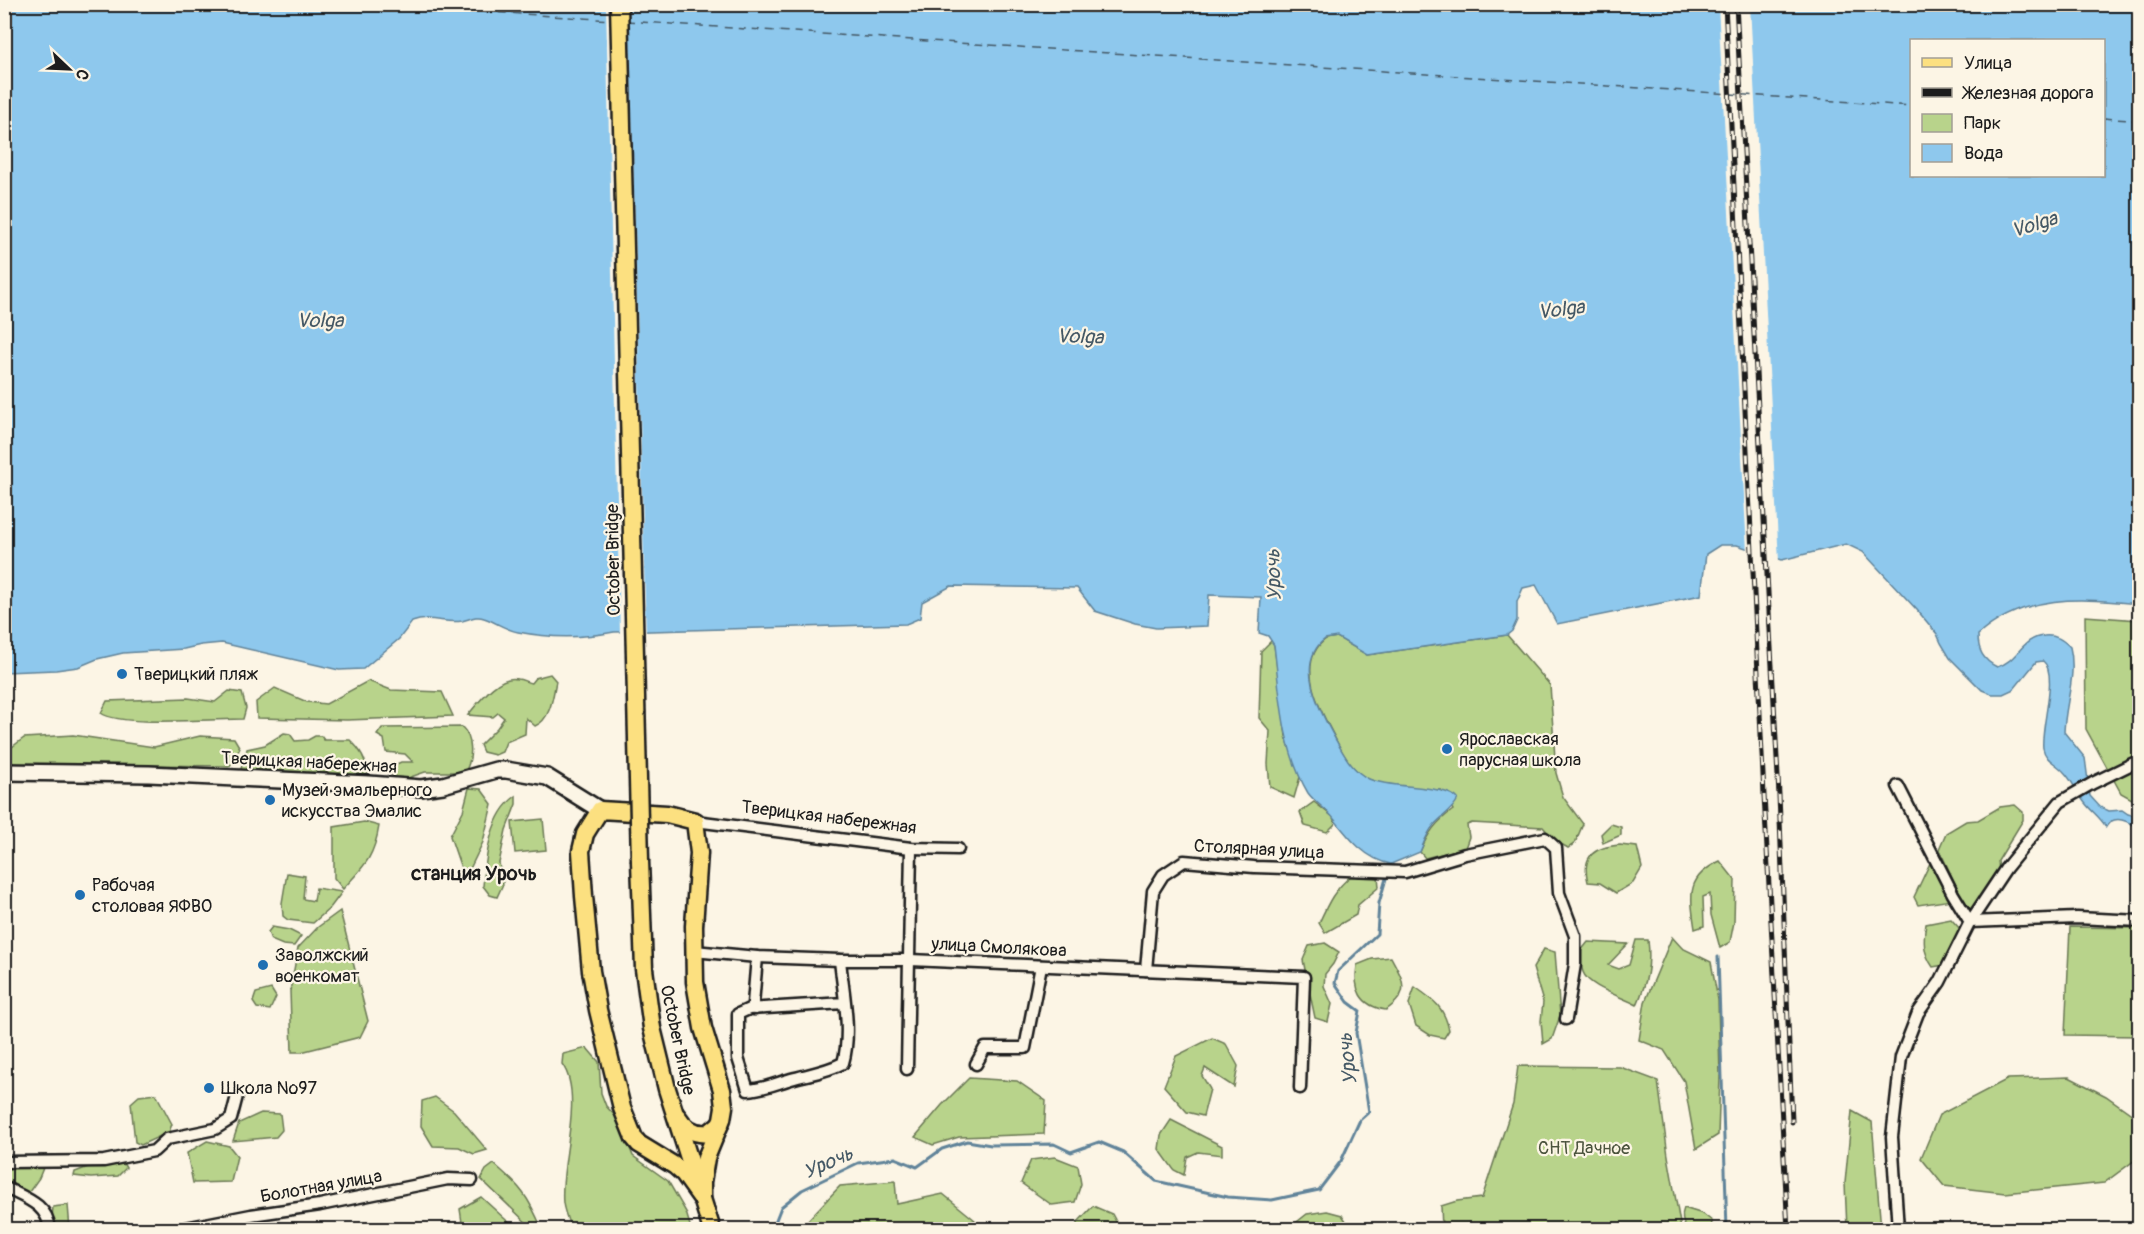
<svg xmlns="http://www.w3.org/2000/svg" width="2144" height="1234" viewBox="0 0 2144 1234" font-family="Pangolin,sans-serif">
	<rect width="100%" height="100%" fill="#fcf5e5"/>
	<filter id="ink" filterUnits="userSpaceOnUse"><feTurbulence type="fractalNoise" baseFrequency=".0167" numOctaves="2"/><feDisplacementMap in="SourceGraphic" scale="12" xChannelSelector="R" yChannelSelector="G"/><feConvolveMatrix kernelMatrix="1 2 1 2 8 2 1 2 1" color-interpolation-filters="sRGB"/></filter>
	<g filter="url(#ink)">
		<!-- green -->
		<g fill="#b8d38b" stroke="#6a7854" stroke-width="1.5">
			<path d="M 2085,616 L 2139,620 L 2139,803 L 2121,793 L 2086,729 Z"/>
			<path d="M 1507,635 L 1550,685 L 1556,773 L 1563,797 L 1583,824 L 1575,843 L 1568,848 L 1554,840 L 1543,827 L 1472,823 L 1467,825 L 1469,837 L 1465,848 L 1425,858 L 1420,852 C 1428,833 1436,822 1453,810 L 1441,790 C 1418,789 1389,789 1368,779 C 1351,770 1342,752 1334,736 C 1320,710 1294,663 1326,639 L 1337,637 L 1367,655 Z"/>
			<path d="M 1272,640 L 1274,645 L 1286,736 L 1300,777 L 1294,798 L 1270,787 L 1268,764 L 1270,731 L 1259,718 L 1261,651 Z"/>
			<path d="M 550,674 L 556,681 C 553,695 551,720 535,726 L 526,718 L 525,734 L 506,742 L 502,752 L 495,755 L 483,752 L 480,745 L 497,728 L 504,718 L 498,713 L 493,717 L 468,715 C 479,702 498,675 517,679 C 522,679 526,682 531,683 L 535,678 Z"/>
			<path d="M 368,681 L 391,690 L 442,692 L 453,716 L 347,720 L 257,718 L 256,702 L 275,688 L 307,702 L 326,704 Z"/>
			<path d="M 229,691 L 242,693 L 246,708 L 243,719 C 215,719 120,727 101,713 L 107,701 L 188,698 L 215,702 Z"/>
			<path d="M 462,727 C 473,738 473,758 465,772 L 425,772 L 405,779 L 396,779 L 392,774 L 392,766 L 401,762 L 413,762 L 405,754 L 386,752 L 384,739 L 377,735 L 382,728 Z"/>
			<path d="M 284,733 L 290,734 L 295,741 L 308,740 L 315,736 L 321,736 L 324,740 L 350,740 C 361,750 368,761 367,776 L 350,779 L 240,772 L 247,749 L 265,745 Z"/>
			<path d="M 73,735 L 154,747 L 200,736 L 234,738 L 240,748 L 230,766 L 47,764 L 5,766 L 4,753 L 24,738 Z"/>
			<path d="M 469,788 L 481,789 L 492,804 L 483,842 L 467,875 L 461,868 L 450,836 L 463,811 Z"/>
			<path d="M 516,796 L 516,804 L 506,830 L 499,863 L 503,884 L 497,897 L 490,895 L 483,886 C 486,856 490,814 516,796 Z"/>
			<path d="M 1314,802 L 1333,817 L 1335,824 L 1327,832 L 1305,826 L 1300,812 Z"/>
			<path d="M 2015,805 L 2023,812 L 2023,820 L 1998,861 L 1999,871 L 1975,907 L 1968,911 L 1939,849 L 1946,833 L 1966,821 L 1978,820 L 2000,807 Z"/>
			<path d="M 543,819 L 546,850 L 515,853 L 512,822 Z"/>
			<path d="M 364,822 L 379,826 C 374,858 364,866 343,889 L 334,878 L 334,827 Z"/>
			<path d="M 1611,824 L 1621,827 L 1621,835 L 1603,843 L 1601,834 Z"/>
			<path d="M 1620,845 L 1637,847 L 1642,868 L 1633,883 L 1616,893 L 1600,883 L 1588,882 C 1581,855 1595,847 1620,845 Z"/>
			<path d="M 1720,861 L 1735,880 L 1734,922 L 1730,942 L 1720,948 L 1711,915 L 1710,894 L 1703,897 L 1704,926 L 1695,929 C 1690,895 1686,877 1720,861 Z"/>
			<path d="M 1931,861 L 1952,900 L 1918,905 L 1914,897 Z"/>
			<path d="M 287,873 L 305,876 L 303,899 L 314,901 L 316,888 L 342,892 L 330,908 L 313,923 L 288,920 L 283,916 L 282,903 Z"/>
			<path d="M 1353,874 L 1378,876 L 1379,887 L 1358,905 L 1356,915 L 1325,933 L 1319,923 C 1329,901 1334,890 1353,874 Z"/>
			<path d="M 340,911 L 368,1021 L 360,1037 L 301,1052 L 292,1052 L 290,991 L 298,948 L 318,927 Z"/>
			<path d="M 1951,919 L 1960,929 L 1944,965 L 1933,967 C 1923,953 1923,941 1926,924 Z"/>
			<path d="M 272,927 L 289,930 L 301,936 L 294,946 L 283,945 L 271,940 L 268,932 Z"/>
			<path d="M 2070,927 L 2139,928 L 2139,1036 L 2065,1035 Z"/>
			<path d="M 1672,937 L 1682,948 L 1711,962 L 1718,1000 L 1720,1077 L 1718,1135 L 1696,1149 L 1684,1081 L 1664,1050 L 1639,1040 L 1645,1002 Z"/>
			<path d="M 1636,940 L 1648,940 C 1651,965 1647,982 1637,1005 C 1623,997 1588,987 1583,972 C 1581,966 1581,959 1580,952 L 1588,942 L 1628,944 L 1608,965 L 1619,969 L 1629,965 Z"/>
			<path d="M 1325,943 L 1339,952 L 1333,964 L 1325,974 L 1324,986 L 1332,1004 L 1328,1022 L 1315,1018 L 1303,960 L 1309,946 Z"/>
			<path d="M 1544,949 L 1555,952 L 1560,1016 L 1552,1039 L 1543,1044 L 1541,1021 L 1543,1002 L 1533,968 Z"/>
			<path d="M 1391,957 C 1404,981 1411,993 1386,1010 C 1360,1006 1353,989 1357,965 L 1372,959 Z"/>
			<path d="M 1415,987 C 1434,1000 1444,1007 1449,1030 L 1444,1038 L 1430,1035 L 1416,1026 L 1409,1004 Z"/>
			<path d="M 271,989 L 276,997 L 270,1010 L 257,1008 L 253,1002 L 256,993 Z"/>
			<path d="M 1212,1038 L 1226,1044 L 1238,1066 L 1234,1087 L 1205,1068 L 1202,1076 L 1210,1089 L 1203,1116 L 1187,1112 L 1164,1086 L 1176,1056 Z"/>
			<path d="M 587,1048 L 599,1062 L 601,1093 L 606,1106 L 618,1119 L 633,1156 L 668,1181 L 686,1212 L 691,1229 L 571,1229 C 568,1221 564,1211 563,1203 C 559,1165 585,1095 562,1064 L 563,1054 Z"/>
			<path d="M 1518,1066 L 1620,1067 L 1658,1081 L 1668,1156 L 1681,1229 L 1442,1229 L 1441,1206 L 1457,1201 L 1482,1198 L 1513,1104 Z"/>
			<path d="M 2069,1077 L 2106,1096 L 2137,1118 L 2139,1123 L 2139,1157 L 2104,1183 L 2005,1193 L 1944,1186 L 1921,1158 L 1939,1115 L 2008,1079 Z"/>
			<path d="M 969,1078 L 1017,1081 L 1046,1101 L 1044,1134 L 959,1137 L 933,1145 L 915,1137 L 942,1105 Z"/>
			<path d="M 156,1094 L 172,1124 L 169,1132 L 141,1145 L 135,1142 L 131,1103 L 139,1096 Z"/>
			<path d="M 435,1097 L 454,1111 L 487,1150 L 474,1154 L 459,1147 L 433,1146 L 421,1126 L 422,1101 Z"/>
			<path d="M 1852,1111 L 1872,1122 L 1881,1229 L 1847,1229 L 1845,1183 Z"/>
			<path d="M 261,1113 L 280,1114 L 282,1130 L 276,1137 L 233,1141 L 239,1123 Z"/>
			<path d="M 1171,1120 L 1222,1146 L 1222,1155 L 1198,1152 L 1187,1157 L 1184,1175 L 1174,1170 L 1159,1149 L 1161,1135 Z"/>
			<path d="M 207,1141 L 229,1146 L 237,1156 L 231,1182 L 193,1183 L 187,1153 Z"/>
			<path d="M 1055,1157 L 1078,1166 L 1081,1184 L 1075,1202 L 1052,1205 L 1021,1183 L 1031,1160 Z"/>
			<path d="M 123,1163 L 126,1168 L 118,1176 L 91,1178 L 74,1176 L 75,1172 L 91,1166 Z"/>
			<path d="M 494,1164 C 521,1187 528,1196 542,1229 L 533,1229 L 481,1179 L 486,1170 Z"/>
			<path d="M 4,1166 L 43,1168 L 39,1178 L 29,1192 L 20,1191 L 5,1183 Z"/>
			<path d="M 895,1181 L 897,1204 L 943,1194 L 975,1220 L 956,1230 L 812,1229 L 806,1222 L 840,1186 Z"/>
			<path d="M 481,1197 L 516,1229 L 463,1229 L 460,1209 Z"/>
			<path d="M 68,1205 L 70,1229 L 54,1229 L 52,1218 L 53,1207 Z"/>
			<path d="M 1093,1206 L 1112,1214 L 1120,1229 L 1077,1229 L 1077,1223 Z"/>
			<path d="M 1684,1208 L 1703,1214 L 1712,1221 L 1711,1229 L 1688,1229 C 1682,1224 1681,1215 1684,1208 Z"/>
			<path d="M 1327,1211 L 1342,1215 L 1348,1224 L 1347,1229 L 1335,1229 L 1328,1226 L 1315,1229 L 1288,1229 L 1307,1214 Z"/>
		</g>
		<!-- water -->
		<path fill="#8ec8ed" stroke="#608399" stroke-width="1.5" fill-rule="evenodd" d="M 4,5 L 2139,5 L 2139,604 C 2081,598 2025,593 1978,635 C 1978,651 1983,660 1997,667 C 2017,662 2022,637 2044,636 C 2056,635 2062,639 2070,647 C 2077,675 2065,703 2064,732 L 2085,758 L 2090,796 L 2100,807 L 2109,811 L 2122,810 L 2128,814 L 2139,817 L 2139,828 C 2129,822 2114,813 2106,827 C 2100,817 2092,812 2085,803 C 2077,793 2072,780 2064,772 C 2056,763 2045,760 2043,748 C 2040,728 2059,674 2043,661 L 2036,662 L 2014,689 L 2003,694 L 1992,694 L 1982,690 L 1950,658 L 1941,643 L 1937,634 L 1917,610 L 1863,552 L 1846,544 L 1782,560 L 1737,545 L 1720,545 L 1706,554 L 1701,595 L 1557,624 L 1536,585 L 1523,588 L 1517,602 L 1517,620 L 1512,631 L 1507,635 L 1367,655 L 1337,637 L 1325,639 C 1295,662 1318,707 1332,733 C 1341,749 1350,770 1369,779 C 1391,789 1446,784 1458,799 C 1452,811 1443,815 1434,825 C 1427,833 1424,842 1420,852 L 1391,864 C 1366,860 1348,837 1334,819 C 1327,809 1315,803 1308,793 C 1282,749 1280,695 1274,645 L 1268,636 L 1259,633 L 1261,597 L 1209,595 L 1207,626 L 1156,628 L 1135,624 L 1095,611 L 1077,588 L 951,586 L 922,602 L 920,618 L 906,624 L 614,632 C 584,638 549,638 518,632 C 504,629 496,622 484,618 C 476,615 470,619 462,621 C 445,624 430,615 412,622 L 399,639 L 363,669 L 339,670 L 222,643 L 201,645 L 184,649 L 123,653 L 97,659 L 78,667 L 56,670 L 5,672 ZM 1912,40 L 2104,40 L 2104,176 L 1912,176 Z"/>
		<!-- pier -->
		<g fill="#fcf5e5">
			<path d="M 606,4 L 629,5 L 646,635 L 620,635 Z"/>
			<path d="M 1718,5 L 1750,5 L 1779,562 L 1747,552 Z"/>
		</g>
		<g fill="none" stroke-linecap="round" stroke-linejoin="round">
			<!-- stream -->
			<g stroke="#608399" stroke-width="3">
				<path d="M 1718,957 L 1727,1230"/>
				<path d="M 772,1230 L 781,1207 L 802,1190 L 858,1163 L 895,1158 L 917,1167 L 942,1149 L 967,1141 L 991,1145 L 1054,1144 L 1071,1152 L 1099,1142 L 1123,1152 L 1156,1181 L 1228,1197 L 1272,1200 L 1319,1190 L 1341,1161 L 1360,1120 L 1369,1112 L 1356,1033 L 1360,1011 L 1348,1002 L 1335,983 L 1338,971 L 1377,934 L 1379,903 L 1387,875"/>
			</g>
			<!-- ferry -->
			<g stroke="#445865" stroke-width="1.5" stroke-dasharray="8 6" stroke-linecap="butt">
				<path d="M 373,4 L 612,20"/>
				<path d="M 626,21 L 1912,106"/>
				<path d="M 2104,118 L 2140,121"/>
			</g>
			<!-- street casing -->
			<g stroke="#1c1c1c" stroke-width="15">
				<g id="street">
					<path d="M 1898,786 L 1953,894 L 1970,922 L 2077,918 L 2140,921"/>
					<path d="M 695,821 L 911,848 L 958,849"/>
					<path d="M 694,951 L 757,957 L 840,960 L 910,960 L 1304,977 L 1300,1088"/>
					<path d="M 840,960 C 843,992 852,1031 843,1063 C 826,1072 809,1074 791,1079 C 777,1083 764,1089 748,1090 L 738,1058 L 738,1014 L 749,1009 L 844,1003"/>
					<path d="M 1146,970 L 1153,891 L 1163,875 L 1184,861 L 1254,867 L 1405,872 L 1465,854 L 1545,838 L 1556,848 L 1559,893 L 1575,936 L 1575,964 L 1566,1019"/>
					<path d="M 755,1009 L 753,1004 L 757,957"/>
					<path d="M 976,1064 L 985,1048 L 1025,1048 L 1041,966"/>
					<path d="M 907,1069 L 911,848"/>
					<path d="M 4,1162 L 104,1161 L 154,1151 L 167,1139 L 215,1129 L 231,1119 L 237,1096"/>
					<path d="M 4,1187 C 25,1198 48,1204 50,1230"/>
					<path d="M 175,1230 L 251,1215 L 320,1205 L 448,1179 L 472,1180"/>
					<path d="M 1898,1230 L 1892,1137 L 1901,1057 L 1918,1013 L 1940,982 L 1970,922 L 2006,868 L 2060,802 L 2093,783 L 2140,760"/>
				</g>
			</g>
			<!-- secondary casing -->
			<g stroke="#1c1c1c" stroke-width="20">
				<path id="secondary" d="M 4,772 L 149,774 L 369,784 L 421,788 L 443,785 L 496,770 L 506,770 L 547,777 L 600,810"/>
			</g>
			<!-- primary casing -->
			<g stroke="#1c1c1c" stroke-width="21">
				<g id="primary">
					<path d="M 600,810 L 667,814 L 695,821 L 699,853 L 694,926 L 695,982 L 703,1028 L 722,1090 L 724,1107 L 722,1119 L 706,1158 L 702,1182 L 702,1199 L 684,1174 L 675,1166 L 639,1144 L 634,1138 L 622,1108 L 598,1010 L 591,971 L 584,896 L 581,851 L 585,834 Z"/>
					<path d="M 640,861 L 644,969 L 652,1028 L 667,1089 L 712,1230"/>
					<path d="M 678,1117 C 685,1129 695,1135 709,1133 L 720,1124"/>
				</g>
			</g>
			<!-- street -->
			<use href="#street" stroke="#fcf5e5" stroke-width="10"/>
			<!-- secondary -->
			<use href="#secondary" stroke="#fcf5e5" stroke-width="15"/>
			<!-- primary -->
			<use href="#primary" stroke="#fce080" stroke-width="16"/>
			<!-- rail casing -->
			<g stroke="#1c1c1c" stroke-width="5">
				<g id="rail">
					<path d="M 1725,4 L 1764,795 L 1788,1230"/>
					<path d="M 1736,4 L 1779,795 L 1792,1122"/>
				</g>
			</g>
			<!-- rail -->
			<use href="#rail" stroke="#fcf5e5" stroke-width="3" stroke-dasharray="9" stroke-linecap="butt"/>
			<!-- primary-bridge casing -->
			<g stroke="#1c1c1c" stroke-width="21" stroke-linecap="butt">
				<path id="primary-bridge" d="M 619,4 L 640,861"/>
			</g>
			<!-- primary-bridge -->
			<use href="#primary-bridge" stroke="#fce080" stroke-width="16"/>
		</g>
	</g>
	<!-- markers -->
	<g fill="#1f6fb2" stroke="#fcf5e5" stroke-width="2">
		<circle cx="122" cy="674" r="6"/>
		<circle cx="1447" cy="749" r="6"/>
		<circle cx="270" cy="800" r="6"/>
		<circle cx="80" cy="895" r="6"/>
		<circle cx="263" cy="965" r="6"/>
		<circle cx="209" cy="1088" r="6"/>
	</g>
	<g text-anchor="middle" stroke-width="4.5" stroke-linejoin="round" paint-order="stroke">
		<!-- street labels -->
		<g font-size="18" fill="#1c1c1c" stroke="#fcf5e5">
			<text transform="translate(613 560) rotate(-91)" y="6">October Bridge</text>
			<text transform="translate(309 762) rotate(3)" y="6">Тверицкая набережная</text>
			<text transform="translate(829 817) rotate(7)" y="6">Тверицкая набережная</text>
			<text transform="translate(1259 849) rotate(3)" y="6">Столярная улица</text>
			<text transform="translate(999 947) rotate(3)" y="6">улица Смолякова</text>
			<text transform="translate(678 1040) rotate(78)" y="6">October Bridge</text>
			<text transform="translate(321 1186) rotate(-10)" y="6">Болотная улица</text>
		</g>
		<!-- poi labels -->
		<g font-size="18" fill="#1c1c1c" stroke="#fcf5e5" text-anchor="start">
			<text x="134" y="680">Тверицкий пляж</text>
			<text x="1459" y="745">Ярославская<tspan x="1459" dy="21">парусная школа</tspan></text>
			<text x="282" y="796">Музей эмальерного<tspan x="282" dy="21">искусства Эмалис</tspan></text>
			<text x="92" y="891">Рабочая<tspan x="92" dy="21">столовая ЯФВО</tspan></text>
			<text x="275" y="961">Заволжский<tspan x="275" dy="21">военкомат</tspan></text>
			<text x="221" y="1094">Школа №97</text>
		</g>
		<!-- park labels -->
		<g font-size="18" fill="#4b533d" stroke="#fcf5e5">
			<text x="1584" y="1154">СНТ Дачное</text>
		</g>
		<!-- water labels -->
		<g font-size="20" font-style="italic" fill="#445865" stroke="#fcf5e5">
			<text transform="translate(2034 224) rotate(-17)" y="7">Volga</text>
			<text transform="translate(1561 309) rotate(-7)" y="7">Volga</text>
			<text x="320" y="327">Volga</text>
			<text transform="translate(1080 336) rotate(2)" y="7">Volga</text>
			<text transform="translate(1273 575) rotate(-92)" y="7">Урочь</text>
			<text transform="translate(1347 1059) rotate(-96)" y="7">Урочь</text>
			<text transform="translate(828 1162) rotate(-24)" y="7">Урочь</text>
		</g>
		<!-- neighbourhood labels -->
		<g font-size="20" font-weight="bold" fill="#1c1c1c" stroke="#fcf5e5">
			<text x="474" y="880">станция Урочь</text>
		</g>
	</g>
	<!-- margin -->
	<rect width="2144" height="1234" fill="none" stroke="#fcf5e5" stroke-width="24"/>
	<rect x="12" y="12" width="2120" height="1210" fill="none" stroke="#1c1c1c" stroke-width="2" filter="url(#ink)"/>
	<!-- legend -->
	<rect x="1910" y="39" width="195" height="138" fill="#fcf5e5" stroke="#a29e95" stroke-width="1.5"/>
	<rect x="1922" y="58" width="30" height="9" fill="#fce080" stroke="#a29e95" stroke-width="1.5"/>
	<text x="1964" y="69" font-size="18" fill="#1c1c1c">Улица</text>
	<rect x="1922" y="88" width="30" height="9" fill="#1c1c1c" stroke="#a29e95" stroke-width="1.5"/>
	<text x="1964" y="99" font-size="18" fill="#1c1c1c">Железная дорога</text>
	<rect x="1922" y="114" width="30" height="18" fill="#b8d38b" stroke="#a29e95" stroke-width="1.5"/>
	<text x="1964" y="129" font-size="18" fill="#1c1c1c">Парк</text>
	<rect x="1922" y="144" width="30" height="18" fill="#8ec8ed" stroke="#a29e95" stroke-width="1.5"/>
	<text x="1964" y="159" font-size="18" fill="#1c1c1c">Вода</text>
	<!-- north arrow -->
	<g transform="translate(69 69) rotate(113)" stroke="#fcf5e5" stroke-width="4.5" paint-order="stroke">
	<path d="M0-4.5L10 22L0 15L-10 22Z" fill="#1c1c1c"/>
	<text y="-9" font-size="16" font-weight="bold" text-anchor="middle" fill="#1c1c1c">С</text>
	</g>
</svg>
